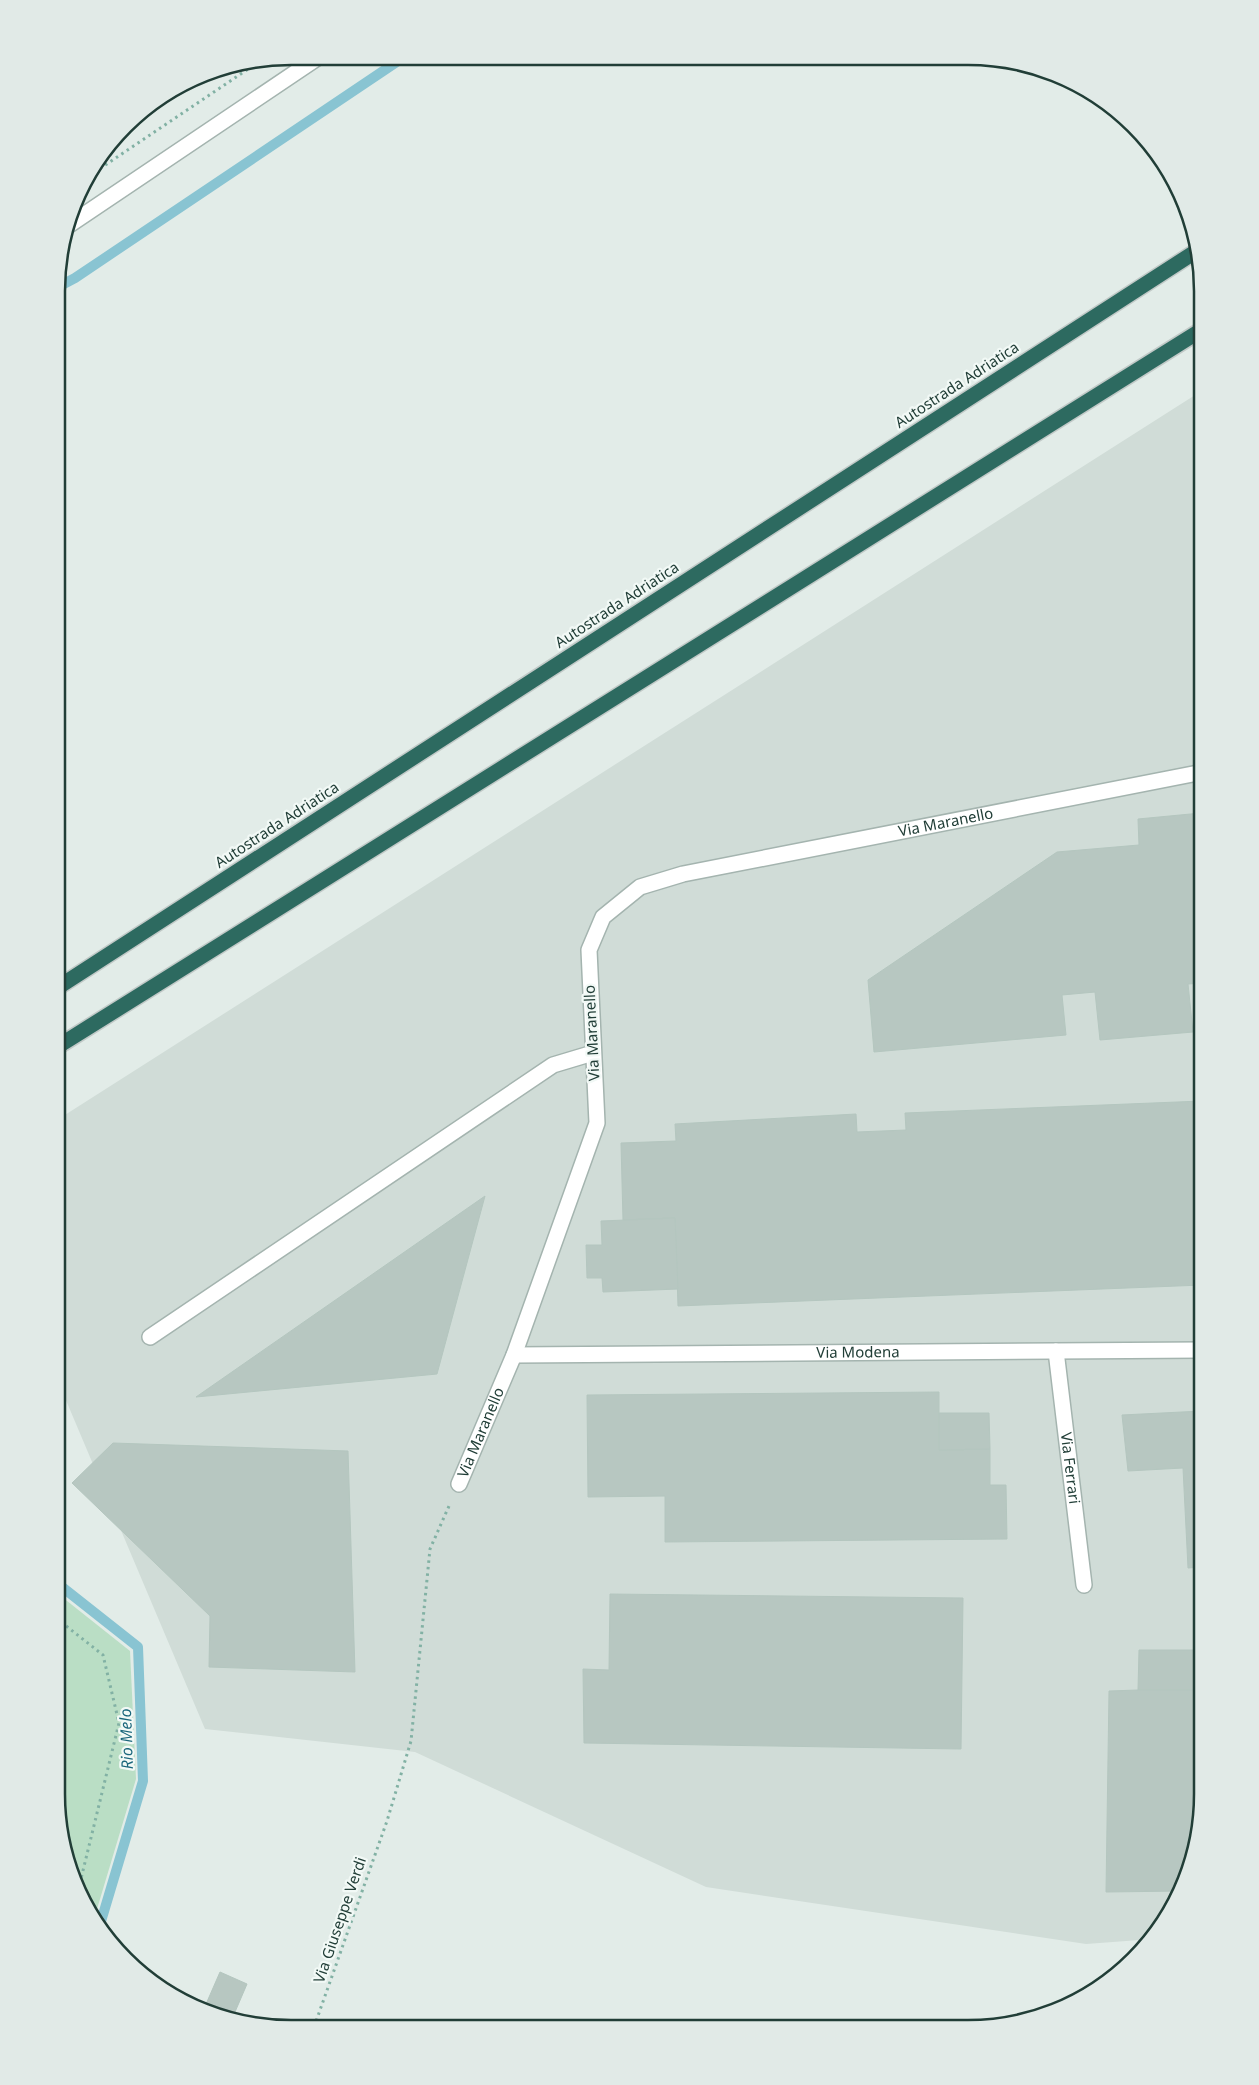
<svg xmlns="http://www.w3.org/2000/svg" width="1259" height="2085" viewBox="0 0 1259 2085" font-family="'Noto Sans',sans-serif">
	<rect width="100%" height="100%" fill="#e2ece8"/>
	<!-- built -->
	<path fill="#d0dcd7" d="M 1203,390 L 1202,1810 L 1185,1884 L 1154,1937 L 1153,1939 L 1086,1944 L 706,1887 L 415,1752 L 205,1729 L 57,1379 L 57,1120 Z"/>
	<!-- green -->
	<path fill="#badec5" d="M 57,1593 L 130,1651 L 136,1779 L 94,1919 L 74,1884 L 56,1794 Z"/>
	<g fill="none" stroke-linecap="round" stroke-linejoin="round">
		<!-- stream -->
		<g stroke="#89c4d2" stroke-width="10">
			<path d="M 58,287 L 75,278 L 404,57"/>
			<path d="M 57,1583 L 138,1647 L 143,1781 L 99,1928"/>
		</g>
	</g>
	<!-- building -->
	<g fill="#b7c7c1" stroke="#b4c6bf">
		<path d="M 1201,813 L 1203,833 L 1203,983 L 1188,984 L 1193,1032 L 1100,1040 L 1095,992 L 1062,995 L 1066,1035 L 874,1052 L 868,980 L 1057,852 L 1139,845 L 1138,819 Z"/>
		<path d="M 1202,1101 L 1202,1285 L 678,1306 L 675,1218 L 623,1220 L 621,1143 L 676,1141 L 675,1124 L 856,1114 L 857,1132 L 906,1130 L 905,1113 Z"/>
		<path d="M 485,1196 L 437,1374 L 196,1397 Z"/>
		<path d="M 675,1218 L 678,1289 L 603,1292 L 602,1278 L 587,1278 L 586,1245 L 602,1245 L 601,1221 Z"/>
		<path d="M 939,1392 L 939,1450 L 990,1449 L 990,1485 L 1006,1485 L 1007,1539 L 665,1542 L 665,1496 L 588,1497 L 587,1395 Z"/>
		<path d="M 1202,1411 L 1202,1567 L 1188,1568 L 1183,1468 L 1128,1471 L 1122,1415 Z"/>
		<path d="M 939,1413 L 989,1413 L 990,1449 L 939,1450 Z"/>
		<path d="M 113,1443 L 348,1451 L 355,1672 L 209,1667 L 210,1616 L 72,1483 Z"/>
		<path d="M 610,1594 L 963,1598 L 961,1749 L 584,1743 L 583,1669 L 609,1670 Z"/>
		<path d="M 1139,1650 L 1202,1650 L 1202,1690 L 1138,1690 Z"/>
		<path d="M 1138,1690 L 1202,1690 L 1202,1810 L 1185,1884 L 1181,1891 L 1106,1892 L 1109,1691 Z"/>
		<path d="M 220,1972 L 247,1984 L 232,2019 L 203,2011 Z"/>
	</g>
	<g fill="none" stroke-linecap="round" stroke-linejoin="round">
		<!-- service casing -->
		<g stroke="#a4b4af" stroke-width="18">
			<path id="service" d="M 150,1337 L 553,1065 L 593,1053"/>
		</g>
		<!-- minor casing -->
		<g stroke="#a4b4af" stroke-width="18">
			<g id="minor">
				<path d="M 69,225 L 320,56"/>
				<path id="s1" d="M 1056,1351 L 1084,1585"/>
				<path id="s2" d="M 514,1355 L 1202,1350"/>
				<path id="s3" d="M 459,1484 L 514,1355 L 597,1123 L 589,950 L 603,917 L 640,887 L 683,874 L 1203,772"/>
			</g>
		</g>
		<!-- motorway casing -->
		<g stroke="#c1c9c7" stroke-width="18">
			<g id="motorway">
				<path d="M 57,988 L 1195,252"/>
				<path d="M 57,1047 L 1203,329"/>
			</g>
		</g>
		<!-- path -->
		<g stroke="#82b1a4" stroke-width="3" stroke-dasharray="2.5 4" stroke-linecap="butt">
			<path d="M 89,176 L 257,63"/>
			<path d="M 56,1618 L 103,1655 L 119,1723 L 78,1891"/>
			<path d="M 314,2027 L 387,1821 L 411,1741 L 430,1549 L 449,1506"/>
		</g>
		<!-- service -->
		<use href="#service" stroke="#fff" stroke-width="15"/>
		<!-- minor -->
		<use href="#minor" stroke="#fff" stroke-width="15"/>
		<!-- motorway -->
		<use href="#motorway" stroke="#2d6a60" stroke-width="15"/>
	</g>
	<g text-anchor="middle" stroke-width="4.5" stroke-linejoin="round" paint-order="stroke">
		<!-- street labels -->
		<g font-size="15" fill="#213e37" stroke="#f2f9f6">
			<text transform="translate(957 385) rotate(-33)" y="5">Autostrada Adriatica</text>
			<text transform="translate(617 605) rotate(-33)" y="5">Autostrada Adriatica</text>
			<text dy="5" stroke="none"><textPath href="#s3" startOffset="956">Via Maranello</textPath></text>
			<text transform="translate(277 825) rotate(-33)" y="5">Autostrada Adriatica</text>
			<text transform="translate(592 1033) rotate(-93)" y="5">Via Maranello</text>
			<text dy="5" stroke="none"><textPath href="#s2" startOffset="344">Via Modena</textPath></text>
			<text dy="5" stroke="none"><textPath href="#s3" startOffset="56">Via Maranello</textPath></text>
			<text dy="5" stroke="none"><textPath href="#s1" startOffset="118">Via Ferrari</textPath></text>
			<text transform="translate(340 1920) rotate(-71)" y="5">Via Giuseppe Verdi</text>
		</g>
		<!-- water labels -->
		<g font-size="16" font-style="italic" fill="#1a667b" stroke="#f2f9f6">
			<text transform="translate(126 1739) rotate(-92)" y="6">Rio Melo</text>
		</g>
	</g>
	<!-- crop -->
	<path d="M0 0H1259V2085H0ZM291 65H968A226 226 0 0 1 1194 291V1794A226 226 0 0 1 968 2020H291A226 226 0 0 1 65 1794V291A226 226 0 0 1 291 65Z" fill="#e1eae7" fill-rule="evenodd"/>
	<path fill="none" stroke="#213e37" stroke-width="2.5" d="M291 65H968A226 226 0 0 1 1194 291V1794A226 226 0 0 1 968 2020H291A226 226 0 0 1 65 1794V291A226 226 0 0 1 291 65Z"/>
</svg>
